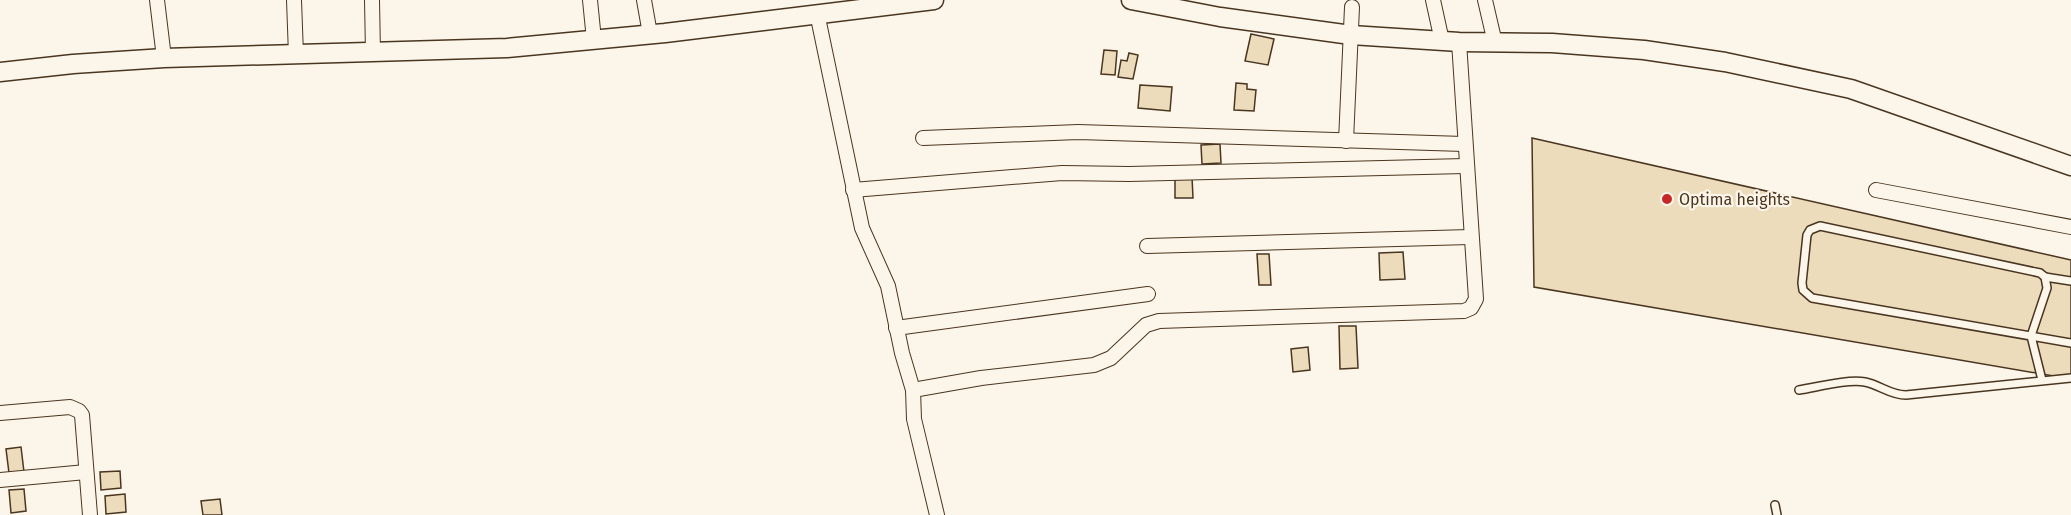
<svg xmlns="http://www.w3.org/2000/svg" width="2071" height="515" viewBox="0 0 2071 515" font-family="'Fira Sans',sans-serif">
	<rect width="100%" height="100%" fill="#fbf6e9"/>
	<!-- building -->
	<g fill="#ecdcbc" stroke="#4a3520" stroke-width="1.5">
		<path d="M 1251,34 L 1274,39 L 1268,65 L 1245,61 Z"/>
		<path d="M 1104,50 L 1117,51 L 1115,75 L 1101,74 Z"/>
		<path d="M 1129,53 L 1138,55 L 1133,79 L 1118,77 L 1121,60 L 1127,61 Z"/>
		<path d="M 1236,83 L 1247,84 L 1247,89 L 1256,90 L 1254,111 L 1234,110 Z"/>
		<path d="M 1140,85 L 1172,87 L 1170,111 L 1138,108 Z"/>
		<path d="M 1532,138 L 2071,260 L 2071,379 L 1534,287 Z"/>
		<path d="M 1220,144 L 1221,163 L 1202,164 L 1201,145 Z"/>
		<path d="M 1175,177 L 1192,177 L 1193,198 L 1175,198 Z"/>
		<path d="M 1403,252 L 1405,279 L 1380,280 L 1379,253 Z"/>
		<path d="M 1257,254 L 1269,254 L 1271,285 L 1259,285 Z"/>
		<path d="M 1339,326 L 1356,326 L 1358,368 L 1340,369 Z"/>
		<path d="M 1308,347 L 1310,370 L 1293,372 L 1291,349 Z"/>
		<path d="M 21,447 L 24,472 L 9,473 L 6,449 Z"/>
		<path d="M 120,471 L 121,488 L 101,490 L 100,472 Z"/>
		<path d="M 24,489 L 26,511 L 11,513 L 9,490 Z"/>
		<path d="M 125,494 L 126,512 L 106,514 L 105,496 Z"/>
		<path d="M 220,499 L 222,515 L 203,515 L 201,501 Z"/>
	</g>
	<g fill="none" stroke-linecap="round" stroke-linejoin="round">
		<!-- lane casing -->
		<g stroke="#4a3520" stroke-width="10">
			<g id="lane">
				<path d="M 2045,277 L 2071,281"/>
				<path d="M 2042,380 L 2031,336 L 2047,288 L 2045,277 L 2040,273 L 1820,226 L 1810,230 L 1807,235 L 1802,283 L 1803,290 L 1812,298 L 2071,343"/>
				<path d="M 1799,390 C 1818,387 1847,379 1865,382 C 1880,385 1890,395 1906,395 L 2071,378"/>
				<path d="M 1775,505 L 1777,515"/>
			</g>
		</g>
		<!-- street casing -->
		<g stroke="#4a3520" stroke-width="16">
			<g id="street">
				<path d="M 157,0 L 164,58"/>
				<path d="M 294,0 L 296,55"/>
				<path d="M 372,0 L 373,53"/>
				<path d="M 590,0 L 594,40"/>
				<path d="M 644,0 L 650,34"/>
				<path d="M 1433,0 L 1442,41"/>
				<path d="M 1485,0 L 1495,43"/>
				<path d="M 817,13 L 862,228 L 888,286 L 902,353 L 913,390 L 914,419 L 937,515"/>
				<path d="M 923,138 L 1078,132 L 1464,144"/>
				<path d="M 1346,141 L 1352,7"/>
				<path d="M 853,190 L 1062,173 L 1129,174 L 1465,166"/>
				<path d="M 1876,190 L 2071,227"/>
				<path d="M 1147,246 L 1470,237"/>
				<path d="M 896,328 L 1148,294"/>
				<path d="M 913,390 L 981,378 L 1094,365 L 1111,358 L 1146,325 L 1159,321 L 1464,311 L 1471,308 L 1476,299 L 1459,42"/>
				<path d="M 0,413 L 70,407 L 79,411 L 82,415 L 90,515"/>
				<path d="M 0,480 L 86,472"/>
			</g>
		</g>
		<!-- secondary casing -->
		<g stroke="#4a3520" stroke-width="21">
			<g id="secondary">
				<path d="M 1131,0 L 1220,17 L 1351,35 L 1459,42 L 1552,43 L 1644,50 L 1725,62 L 1851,89 L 2071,166"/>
				<path d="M 0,72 L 73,64 L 164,58 L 507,48 L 665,33 L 934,0"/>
			</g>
		</g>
		<!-- lane -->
		<use href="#lane" stroke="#fbf6e9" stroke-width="7"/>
		<!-- street -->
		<use href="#street" stroke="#fbf6e9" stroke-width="14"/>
		<!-- secondary -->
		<use href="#secondary" stroke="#fbf6e9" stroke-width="18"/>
	</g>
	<!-- markers -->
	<circle fill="#c62828" stroke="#fbf6e9" stroke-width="2" cx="1667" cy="199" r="6"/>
	<g text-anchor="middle" stroke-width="4.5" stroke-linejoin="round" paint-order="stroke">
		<!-- poi labels -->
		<g font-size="16" fill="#4a3520" stroke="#fbf6e9" text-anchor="start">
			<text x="1679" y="205">Optima heights</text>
		</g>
	</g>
</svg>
